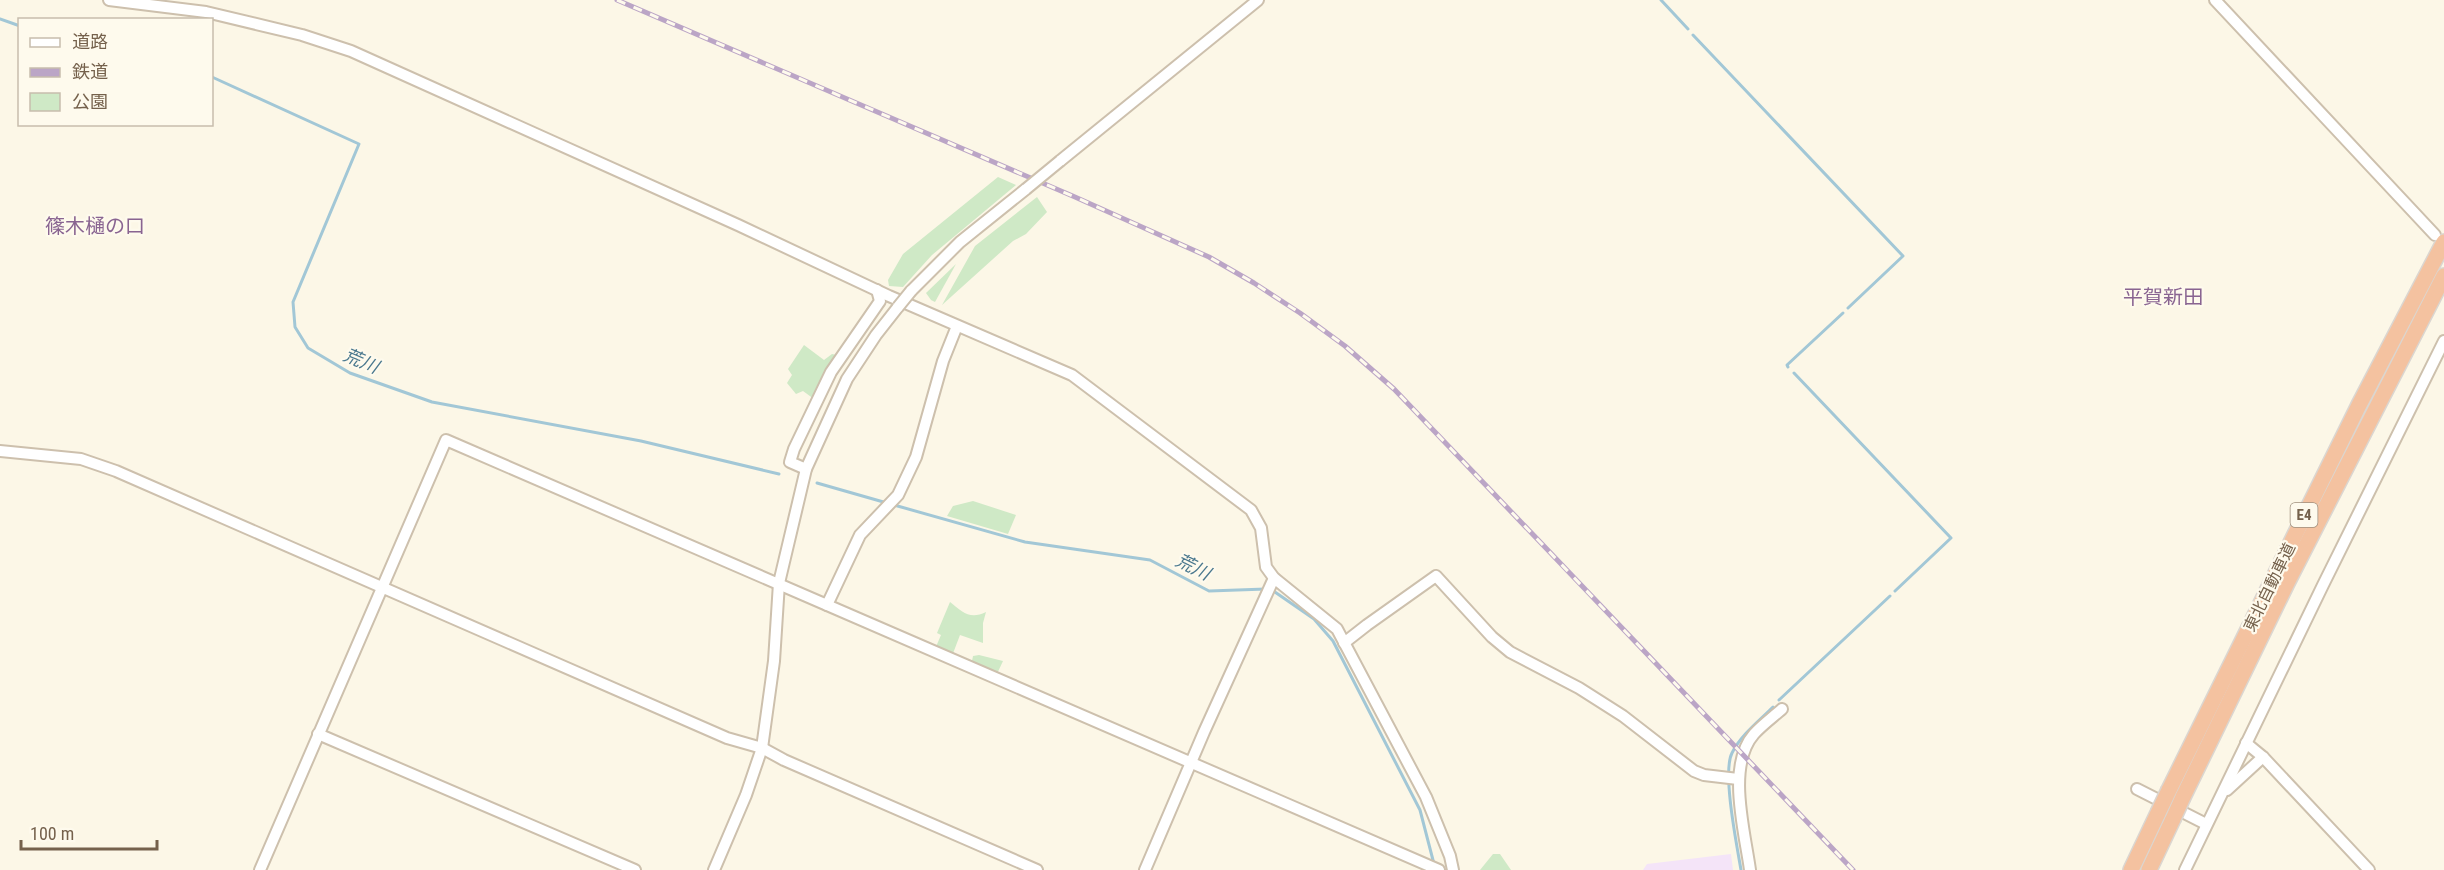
<svg xmlns="http://www.w3.org/2000/svg" width="2444" height="870" viewBox="0 0 2444 870" font-family="'Roboto Condensed','Noto Sans JP',sans-serif">
	<rect width="100%" height="100%" fill="#fcf7e7"/>
	<!-- education -->
	<path fill="#f4e4f8" d="M 1731,854 L 1733,870 L 1643,870 L 1647,864 Z"/>
	<!-- green -->
	<g fill="#cfe9c6">
		<path d="M 998,177 L 1016,185 L 932,255 L 903,287 L 889,286 L 888,280 L 903,254 Z"/>
		<path d="M 1037,197 L 1047,212 L 1026,234 L 1013,241 L 942,305 L 975,246 Z"/>
		<path d="M 956,264 L 935,302 L 931,300 L 926,293 Z"/>
		<path d="M 804,345 L 824,360 L 832,354 L 837,355 L 814,399 L 803,391 L 796,394 L 787,383 L 792,375 L 788,369 Z"/>
		<path d="M 973,501 L 1016,515 L 1008,534 L 947,516 L 953,506 Z"/>
		<path d="M 950,602 C 962,612 970,620 986,612 L 983,623 L 983,643 L 960,635 L 952,656 L 935,649 L 941,635 L 937,633 Z"/>
		<path d="M 979,655 L 1003,661 L 996,676 L 971,666 L 973,656 Z"/>
		<path d="M 1493,854 L 1500,854 L 1511,870 L 1480,870 Z"/>
	</g>
	<g fill="none" stroke-linecap="round" stroke-linejoin="round">
		<!-- stream -->
		<g stroke="#a2c7d6" stroke-width="3">
			<path d="M 1661,0 L 1688,29"/>
			<path d="M 0,19 L 20,26"/>
			<path d="M 1693,35 L 1903,256 L 1848,308"/>
			<path d="M 212,77 L 359,144 L 293,302 L 295,327 L 308,348 L 350,373 L 432,402 L 641,441 L 779,474"/>
			<path d="M 1788,367 L 1787,365 L 1843,313"/>
			<path d="M 1794,373 L 1951,538 L 1895,591"/>
			<path d="M 817,483 L 887,503"/>
			<path d="M 894,505 L 1025,542 L 1150,560 L 1209,591 L 1266,589"/>
			<path d="M 1272,590 L 1314,619 L 1333,641 L 1420,810 L 1434,864"/>
			<path d="M 1779,700 L 1890,596"/>
			<path d="M 1741,870 C 1737,846 1722,772 1732,753 C 1741,735 1759,721 1773,707"/>
		</g>
		<!-- minor casing -->
		<g stroke="#cdc0ad" stroke-width="14">
			<g id="minor">
				<path d="M 109,0 L 206,12 L 302,35 L 351,51 L 738,225 L 889,296 L 1072,375 L 1251,510 L 1261,528 L 1266,567 L 1274,578 L 1337,629 L 1426,797 L 1450,856 L 1453,870"/>
				<path d="M 2215,0 L 2435,235"/>
				<path d="M 1060,161 L 1258,0"/>
				<path d="M 911,291 L 960,242 L 1026,189"/>
				<path d="M 0,451 L 81,459 L 116,471 L 727,738 L 762,748 L 784,760 L 1037,870"/>
				<path d="M 806,469 L 790,462 L 794,449 L 831,372 L 880,301 L 877,290"/>
				<path d="M 827,605 L 1439,870"/>
				<path d="M 1344,643 L 1367,625 L 1436,576 L 1492,637 L 1510,652 L 1579,688 L 1623,716 L 1694,771 L 1704,775 L 1738,779"/>
				<path d="M 318,734 L 635,870"/>
				<path d="M 2246,743 L 2263,757 L 2369,870"/>
				<path d="M 2137,789 L 2206,824"/>
				<path d="M 2227,790 L 2263,757"/>
				<path d="M 260,870 L 446,440 L 827,605 L 860,535 L 898,495 L 916,457 L 943,361 L 957,326"/>
				<path d="M 714,870 L 746,795 L 762,748 L 774,661 L 779,583 L 806,469 L 847,379 L 876,335 L 898,307"/>
				<path d="M 1145,870 L 1204,732 L 1274,578"/>
				<path d="M 1750,870 C 1745,832 1726,766 1754,734 C 1762,725 1773,717 1782,709"/>
				<path d="M 2185,870 L 2323,585 L 2444,341"/>
			</g>
		</g>
		<!-- highway casing -->
		<g stroke="#dbd6d0" stroke-width="18">
			<g id="highway">
				<path d="M 2169,790 L 2359,405 L 2444,242"/>
				<path d="M 2183,797 L 2287,583 L 2444,276"/>
				<path d="M 2131,870 L 2158,813"/>
				<path d="M 2149,870 L 2173,819"/>
			</g>
		</g>
		<!-- minor -->
		<use href="#minor" stroke="#fff" stroke-width="10"/>
		<!-- highway -->
		<use href="#highway" stroke="#f4c2a0" stroke-width="15"/>
		<!-- rail casing -->
		<g stroke="#bba5c6" stroke-width="5">
			<path id="rail" d="M 617,0 L 1075,197 L 1209,257 L 1254,283 L 1300,313 L 1345,346 L 1394,389 L 1853,870"/>
		</g>
		<!-- rail -->
		<use href="#rail" stroke="#fefaed" stroke-width="3" stroke-dasharray="9" stroke-linecap="butt"/>
		<!-- minor-bridge casing -->
		<g stroke="#cdc0ad" stroke-width="14" stroke-linecap="butt">
			<g id="minor-bridge">
				<path d="M 1026,189 L 1060,161"/>
				<path d="M 898,307 L 911,291"/>
			</g>
		</g>
		<!-- highway-bridge casing -->
		<g stroke="#dbd6d0" stroke-width="18" stroke-linecap="butt">
			<g id="highway-bridge">
				<path d="M 2158,813 L 2169,790"/>
				<path d="M 2173,819 L 2183,797"/>
			</g>
		</g>
		<!-- minor-bridge -->
		<use href="#minor-bridge" stroke="#fff" stroke-width="10"/>
		<!-- highway-bridge -->
		<use href="#highway-bridge" stroke="#f4c2a0" stroke-width="15"/>
	</g>
	<g text-anchor="middle" stroke-width="4.5" stroke-linejoin="round" paint-order="stroke">
		<!-- shield labels -->
		<rect fill="#fefaed" stroke="#9e8f7c" stroke-width="1.5" x="2290.5" y="503" width="27" height="24" rx="4.5"/>
		<g font-size="15" font-weight="bold" fill="#75614c">
			<text x="2304" y="520">E4</text>
		</g>
		<!-- street labels -->
		<g font-size="16" fill="#75614c" stroke="#fefaed">
			<text transform="translate(2269 587) rotate(-64)" y="6">東北自動車道</text>
		</g>
		<!-- water labels -->
		<g font-size="18" font-style="italic" fill="#4a788e" stroke="#fefaed">
			<text transform="translate(361 361) rotate(23)" y="6">荒川</text>
			<text transform="translate(1193 567) rotate(26)" y="6">荒川</text>
		</g>
		<!-- quarter labels -->
		<g font-size="20" fill="#896491" stroke="#fefaed">
			<text x="95" y="233">篠木樋の口</text>
			<text x="2163" y="304">平賀新田</text>
		</g>
	</g>
	<!-- legend -->
	<rect x="18" y="18" width="195" height="108" fill="#fefaed" stroke="#c7bdad" stroke-width="1.5"/>
	<rect x="30" y="38" width="30" height="9" fill="#ffffff" stroke="#c7bdad" stroke-width="1.5"/>
	<text x="72" y="48" font-size="18" fill="#75614c">道路</text>
	<rect x="30" y="68" width="30" height="9" fill="#bba5c6" stroke="#c7bdad" stroke-width="1.5"/>
	<text x="72" y="78" font-size="18" fill="#75614c">鉄道</text>
	<rect x="30" y="93" width="30" height="18" fill="#cfe9c6" stroke="#c7bdad" stroke-width="1.5"/>
	<text x="72" y="108" font-size="18" fill="#75614c">公園</text>
	<!-- scale -->
	<path d="M21 840v9h136v-9" fill="none" stroke="#75614c" stroke-width="3"/>
	<text x="30" y="840" font-size="18" fill="#75614c" stroke="#fefaed" stroke-width="4.5" paint-order="stroke">100 m</text>
</svg>
